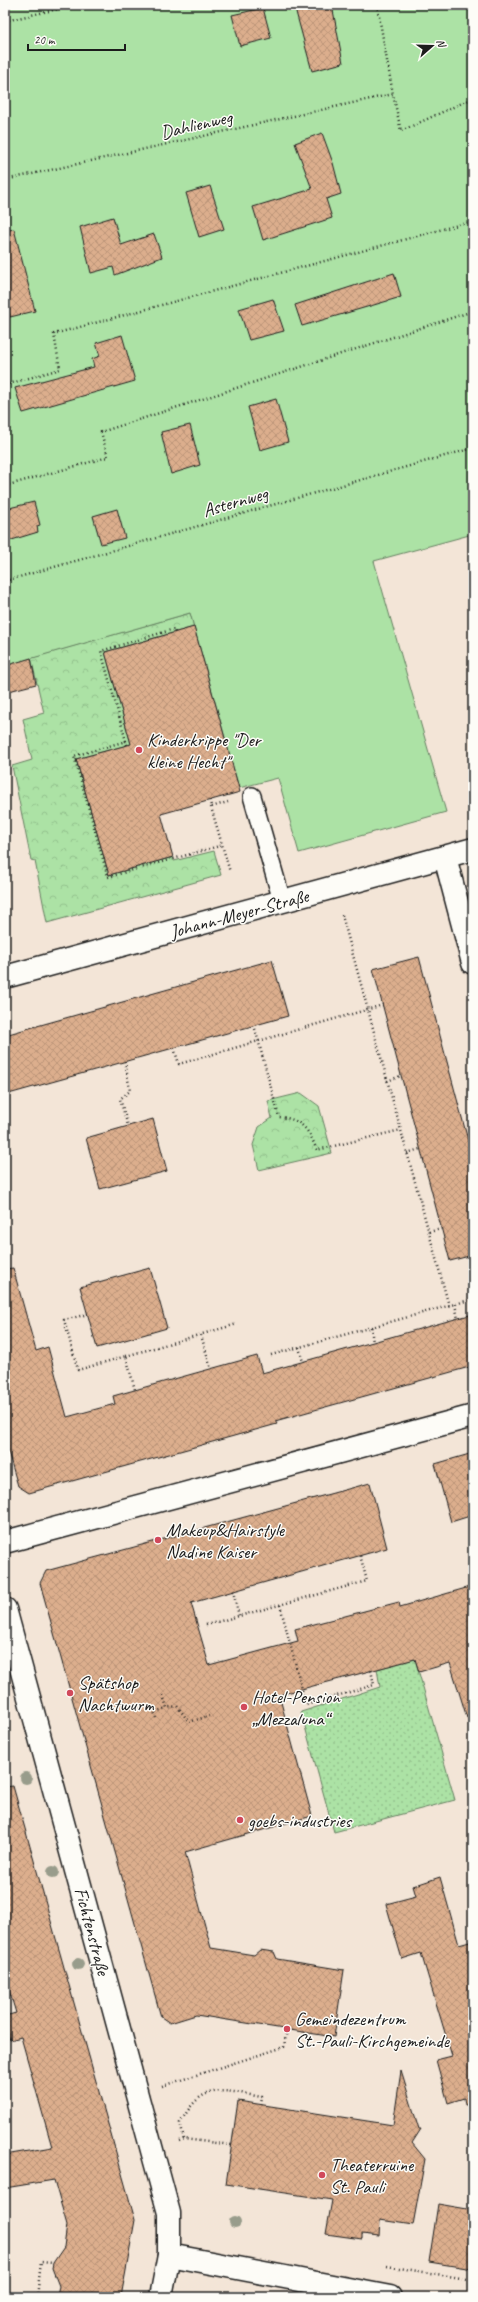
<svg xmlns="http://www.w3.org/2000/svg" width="478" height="2302" viewBox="0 0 478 2302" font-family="Caveat,sans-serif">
	<defs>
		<pattern id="grass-dots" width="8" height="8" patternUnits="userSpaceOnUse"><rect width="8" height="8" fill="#ace2a5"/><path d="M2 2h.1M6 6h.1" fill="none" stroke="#93c18d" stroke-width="1.8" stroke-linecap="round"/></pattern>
		<pattern id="park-crowns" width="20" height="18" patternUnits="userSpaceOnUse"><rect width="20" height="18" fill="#ace2a5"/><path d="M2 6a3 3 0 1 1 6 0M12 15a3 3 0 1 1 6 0" fill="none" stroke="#93c18d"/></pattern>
		<pattern id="building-cross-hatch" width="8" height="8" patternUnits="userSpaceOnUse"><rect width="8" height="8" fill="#dcae8d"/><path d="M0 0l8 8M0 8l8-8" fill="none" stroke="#bc9579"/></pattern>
	</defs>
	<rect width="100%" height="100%" fill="#f3e5d7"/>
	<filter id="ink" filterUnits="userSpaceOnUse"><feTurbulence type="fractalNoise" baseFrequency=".025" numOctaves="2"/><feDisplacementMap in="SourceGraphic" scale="8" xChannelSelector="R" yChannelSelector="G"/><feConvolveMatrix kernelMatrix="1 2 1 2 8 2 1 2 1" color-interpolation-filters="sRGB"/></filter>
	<g filter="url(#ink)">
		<!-- grass -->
		<path fill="url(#grass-dots)" stroke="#647f60" d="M 415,1659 L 455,1800 L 334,1832 L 301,1712 L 380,1687 L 377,1669 Z"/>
		<!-- park -->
		<g fill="url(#park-crowns)" stroke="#647f60">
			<path d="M 190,613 L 194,627 L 105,652 L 131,744 L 76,759 L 109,875 L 173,857 L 174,861 L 214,851 L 221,875 L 47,923 L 35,861 L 31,860 L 12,766 L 32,760 L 23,719 L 44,713 L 31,658 Z"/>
			<path d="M 301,1093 L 319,1106 L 332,1153 L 259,1170 L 253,1145 L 259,1127 L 272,1118 L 268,1101 Z"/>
		</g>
		<!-- garden -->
		<path fill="#ace2a5" stroke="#647f60" d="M 5,5 L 473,5 L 473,534 L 374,561 L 446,812 L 299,853 L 278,778 L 239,788 L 190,613 L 5,666 Z"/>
		<!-- building -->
		<g fill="url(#building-cross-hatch)" stroke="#1c1c1c">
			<path d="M 321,5 L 332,5 L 343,63 L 312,71 L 296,12 Z"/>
			<path d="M 263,8 L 271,38 L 240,46 L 232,15 Z"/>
			<path d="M 322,133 L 333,163 L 341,194 L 326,199 L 332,218 L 263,240 L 253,207 L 312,189 L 295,143 Z"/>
			<path d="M 210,186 L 224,229 L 199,237 L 186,193 Z"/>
			<path d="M 113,217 L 121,245 L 154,234 L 162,257 L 115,275 L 113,267 L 91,273 L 80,227 Z"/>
			<path d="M 14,229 L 35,311 L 10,317 L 5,299 L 5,231 Z"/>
			<path d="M 394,273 L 401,297 L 302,326 L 295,305 Z"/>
			<path d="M 273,299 L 284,331 L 249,340 L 239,309 Z"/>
			<path d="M 122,335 L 135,381 L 23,413 L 15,388 L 94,367 L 92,359 L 100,356 L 96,343 Z"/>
			<path d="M 276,399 L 288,442 L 260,450 L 248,407 Z"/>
			<path d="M 190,425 L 200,465 L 171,474 L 161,432 Z"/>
			<path d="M 34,502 L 40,525 L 37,526 L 38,532 L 5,542 L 5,509 Z"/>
			<path d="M 117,509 L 125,538 L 101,544 L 93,516 Z"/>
			<path d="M 194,627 L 240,792 L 161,814 L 173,857 L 109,875 L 76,759 L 131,744 L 105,652 Z"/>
			<path d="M 31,658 L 36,684 L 5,692 L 5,666 Z"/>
			<path d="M 419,957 L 473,1159 L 473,1255 L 450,1261 L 373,969 Z"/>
			<path d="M 272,960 L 288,1016 L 5,1095 L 5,1035 Z"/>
			<path d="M 153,1119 L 167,1171 L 100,1189 L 86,1138 Z"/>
			<path d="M 13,1268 L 36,1351 L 48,1347 L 67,1417 L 115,1404 L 113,1396 L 257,1356 L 262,1373 L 473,1314 L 473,1366 L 275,1421 L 277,1424 L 29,1493 L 18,1486 L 5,1441 L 5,1269 Z"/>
			<path d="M 150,1268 L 167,1328 L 97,1348 L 80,1287 Z"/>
			<path d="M 473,1453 L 473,1515 L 451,1522 L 435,1464 Z"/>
			<path d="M 370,1483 L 387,1548 L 191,1603 L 209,1665 L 298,1641 L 295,1629 L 399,1602 L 400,1607 L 473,1586 L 473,1717 L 467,1718 L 450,1663 L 419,1672 L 415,1659 L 279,1695 L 312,1816 L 185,1852 L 211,1948 L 254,1955 L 260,1950 L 274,1952 L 277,1959 L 344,1970 L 334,2037 L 196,2015 L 170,2023 L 161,2017 L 40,1583 L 46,1571 Z"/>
			<path d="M 13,1786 L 135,2220 L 121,2297 L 57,2297 L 59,2286 L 52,2268 L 53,2263 L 64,2247 L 67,2225 L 54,2180 L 5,2188 L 5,2155 L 52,2147 L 21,2037 L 10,2040 L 5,2026 L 5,2016 L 16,2013 L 5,1977 L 5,1787 Z"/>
			<path d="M 440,1877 L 459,1945 L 473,1941 L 473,2104 L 465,2105 L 464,2098 L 448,2103 L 436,2060 L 452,2056 L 421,1953 L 402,1959 L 386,1904 L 416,1896 L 413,1886 Z"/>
			<path d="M 401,2071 L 419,2129 L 421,2129 L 412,2143 L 425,2159 L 413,2225 L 380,2220 L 379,2236 L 362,2234 L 362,2239 L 326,2234 L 332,2200 L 226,2184 L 238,2101 L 393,2125 Z"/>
			<path d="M 438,2204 L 473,2210 L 473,2269 L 429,2262 Z"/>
		</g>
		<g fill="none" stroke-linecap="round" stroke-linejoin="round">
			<!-- lane casing -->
			<g stroke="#1c1c1c" stroke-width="20">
				<path id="lane" d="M 252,796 L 282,901"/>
			</g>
			<!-- street casing -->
			<g stroke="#1c1c1c" stroke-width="25">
				<g id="street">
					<path d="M 445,857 L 473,963"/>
					<path d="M 5,977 L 473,849"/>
					<path d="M 5,1542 L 473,1416"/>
					<path d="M 5,1609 L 169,2213 L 169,2255 L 161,2297"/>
					<path d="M 169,2255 L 390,2297"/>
				</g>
			</g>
			<!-- path -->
			<g stroke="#1c1c1c" stroke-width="2.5" stroke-dasharray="1 3" stroke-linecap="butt">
				<path d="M 377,5 L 393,94"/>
				<path d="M 5,21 L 75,5"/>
				<path d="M 5,180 L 393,94 L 401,131 L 473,98"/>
				<path d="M 5,385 L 60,369 L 54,334 L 473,221"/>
				<path d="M 5,486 L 108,457 L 101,432 L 473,311"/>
				<path d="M 5,581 L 473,448"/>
				<path d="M 126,741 L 101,651 L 174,629 L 175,633"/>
				<path d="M 127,745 L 126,741 L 74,756 L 108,877 L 223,845"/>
				<path d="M 210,800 L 211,807 L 228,802"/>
				<path d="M 211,807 L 230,872"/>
				<path d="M 342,915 L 449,1306"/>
				<path d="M 254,1025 L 279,1117 C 302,1119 308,1129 317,1150 L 401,1130"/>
				<path d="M 174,1048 L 179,1064 L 383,1005"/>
				<path d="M 125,1061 L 130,1091 L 120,1099 L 128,1126"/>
				<path d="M 387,1081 L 401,1076"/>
				<path d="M 407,1153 L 420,1149"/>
				<path d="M 429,1232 L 441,1229"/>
				<path d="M 455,1304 L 458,1319"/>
				<path d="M 88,1314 L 64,1320 L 78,1370 L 126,1356 L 135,1390"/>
				<path d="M 371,1327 L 373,1343"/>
				<path d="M 201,1335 L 211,1369"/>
				<path d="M 299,1347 L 303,1362"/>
				<path d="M 271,1355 L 473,1299"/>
				<path d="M 126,1356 L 237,1324"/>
				<path d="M 233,1591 L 239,1616"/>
				<path d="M 280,1605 L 306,1705 L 374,1685 L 371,1670"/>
				<path d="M 206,1625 L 367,1581 L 360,1555"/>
				<path d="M 163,1695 L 167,1708 L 177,1706 L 189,1722 L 209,1716"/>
				<path d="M 156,1718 L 154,1712 L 167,1708"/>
				<path d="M 162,2086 L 284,2047 L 287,2029"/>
				<path d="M 184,2139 L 180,2123 C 185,2115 190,2106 197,2100 C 214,2084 242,2094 262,2097 L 261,2105"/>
				<path d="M 179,2141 L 184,2139 L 232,2145"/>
				<path d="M 387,2266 L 473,2280"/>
				<path d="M 37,2297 L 41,2262 L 53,2263"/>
			</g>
			<!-- lane -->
			<use href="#lane" stroke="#fdfcf7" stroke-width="17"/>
			<!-- street -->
			<use href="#street" stroke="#fdfcf7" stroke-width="22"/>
		</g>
		<!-- trees -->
		<g fill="#989c8b">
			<circle cx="26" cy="1778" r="6"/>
			<circle cx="53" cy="1872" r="6"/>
			<circle cx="78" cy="1964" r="6"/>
			<circle cx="235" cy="2222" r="6"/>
		</g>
	</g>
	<!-- markers -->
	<g fill="#d1495b" stroke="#fdfcf7" stroke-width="1.5">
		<circle cx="139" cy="750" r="4"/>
		<circle cx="158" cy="1540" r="4"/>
		<circle cx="70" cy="1693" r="4"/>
		<circle cx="244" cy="1707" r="4"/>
		<circle cx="240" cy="1820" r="4"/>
		<circle cx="287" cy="2029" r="4"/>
		<circle cx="322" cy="2175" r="4"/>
	</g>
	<g text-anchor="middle" stroke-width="3" stroke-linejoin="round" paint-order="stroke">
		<!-- street labels -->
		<g font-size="19" fill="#1c1c1c" stroke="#fdfcf7">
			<text transform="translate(196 124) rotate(-13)" y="7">Dahlienweg</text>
			<text transform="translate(235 501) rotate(-16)" y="7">Asternweg</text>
			<text transform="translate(239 913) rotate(-15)" y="7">Johann-Meyer-Straße</text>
			<text transform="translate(93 1931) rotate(75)" y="7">Fichtenstraße</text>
		</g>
		<!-- poi labels -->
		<g font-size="19" fill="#1c1c1c" stroke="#fdfcf7" text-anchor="start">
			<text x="147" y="746">Kinderkrippe "Der<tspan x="147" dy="22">kleine Hecht"</tspan></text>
			<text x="166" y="1536">Makeup&amp;Hairstyle<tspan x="166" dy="22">Nadine Kaiser</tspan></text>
			<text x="78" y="1689">Spätshop<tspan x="78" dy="22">Nachtwurm</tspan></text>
			<text x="252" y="1703">Hotel-Pension<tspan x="252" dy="22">„Mezzaluna“</tspan></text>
			<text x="248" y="1827">goebs-industries</text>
			<text x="295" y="2025">Gemeindezentrum<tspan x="295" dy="22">St.-Pauli-Kirchgemeinde</tspan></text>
			<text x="330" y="2171">Theaterruine<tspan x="330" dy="22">St. Pauli</tspan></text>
		</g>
	</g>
	<!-- margin -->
	<rect width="478" height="2302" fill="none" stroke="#fdfcf7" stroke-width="20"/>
	<rect x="10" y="10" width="458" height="2282" fill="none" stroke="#1c1c1c" stroke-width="1.5" filter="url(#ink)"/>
	<!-- north arrow -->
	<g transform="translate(432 46) rotate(70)" stroke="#fdfcf7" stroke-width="3" paint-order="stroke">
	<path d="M0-3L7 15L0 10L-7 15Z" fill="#1c1c1c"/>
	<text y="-6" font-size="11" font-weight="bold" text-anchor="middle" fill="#1c1c1c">N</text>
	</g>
	<!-- scale -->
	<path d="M28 44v6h97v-6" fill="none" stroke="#1c1c1c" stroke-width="2"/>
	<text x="34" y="44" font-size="12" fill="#1c1c1c" stroke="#fdfcf7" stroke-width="3" paint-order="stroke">20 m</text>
</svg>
